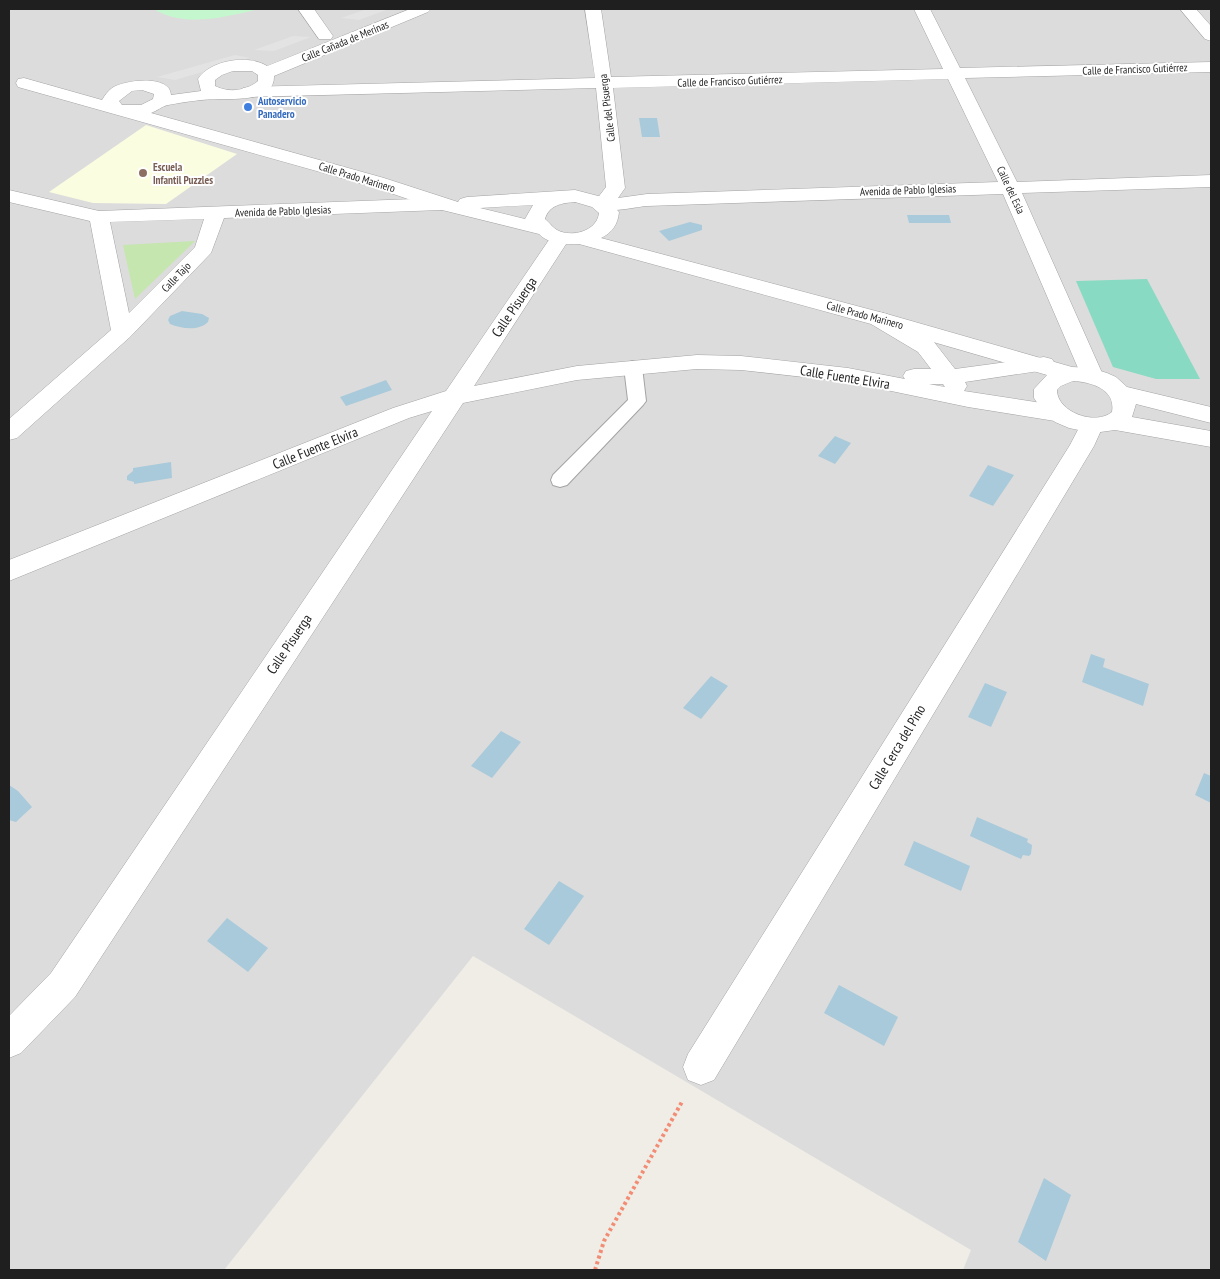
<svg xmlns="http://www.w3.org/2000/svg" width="1220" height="1279" viewBox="0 0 1220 1279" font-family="'PT Sans Narrow',sans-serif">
	<rect width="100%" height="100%" fill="#efede6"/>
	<!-- residential -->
	<path fill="#dddcdc" d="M 9,9 L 1211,9 L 1211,1270 L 963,1270 L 971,1250 L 473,956 L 224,1270 L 9,1270 Z"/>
	<!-- education -->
	<path fill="#fbfde1" d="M 146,125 L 237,154 L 166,204 L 93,203 L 49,192 Z"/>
	<!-- grass -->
	<path fill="#c5e6ae" d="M 195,241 L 135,299 L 123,245 Z"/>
	<!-- park -->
	<path fill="#c5f7ce" d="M 154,9 L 259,9 C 226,17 184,28 154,9 Z"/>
	<!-- pitch -->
	<path fill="#88dac2" d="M 1147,279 L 1200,379 L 1156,379 L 1113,367 L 1076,281 Z"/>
	<!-- parking -->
	<g fill="#e3e3e3">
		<path d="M 367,9 L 389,9 L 359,20 L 341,18 Z"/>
		<path d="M 293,36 L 311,37 L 274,51 L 254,50 Z"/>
		<path d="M 235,55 L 250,58 L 175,80 L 157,77 Z"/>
	</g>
	<!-- water -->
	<g fill="#a9cada">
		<path d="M 639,118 L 657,118 L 660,137 L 642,137 Z"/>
		<path d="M 907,215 L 949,215 L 951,223 L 909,223 Z"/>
		<path d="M 690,222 L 702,225 L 702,230 L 669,241 L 659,231 Z"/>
		<path d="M 182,311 L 202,314 L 209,318 L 208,322 C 199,331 182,329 170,324 L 168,320 L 170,316 Z"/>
		<path d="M 386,380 L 392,390 L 346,406 L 340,397 Z"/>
		<path d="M 835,436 L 851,443 L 835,464 L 818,456 Z"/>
		<path d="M 171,462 L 172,478 L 134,484 L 134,482 L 127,480 L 127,476 L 133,471 L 133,468 Z"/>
		<path d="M 988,465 L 1014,475 L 993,506 L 969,496 Z"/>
		<path d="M 1091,654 L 1105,659 L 1103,667 L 1149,684 L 1143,706 L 1082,682 Z"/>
		<path d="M 711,676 L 728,686 L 701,719 L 683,708 Z"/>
		<path d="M 985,683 L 1007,692 L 991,727 L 968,717 Z"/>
		<path d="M 501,731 L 521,742 L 492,778 L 471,766 Z"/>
		<path d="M 1204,773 L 1211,776 L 1211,803 L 1195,795 Z"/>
		<path d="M 9,785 L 18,791 L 32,807 L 16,822 L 9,820 Z"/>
		<path d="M 977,817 L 1028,839 L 1027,842 L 1032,845 L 1031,854 L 1029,856 L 1023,855 L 1021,859 L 970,836 Z"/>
		<path d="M 914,841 L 970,866 L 961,891 L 904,865 Z"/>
		<path d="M 559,881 L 584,896 L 549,945 L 524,929 Z"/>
		<path d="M 227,918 L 268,948 L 248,972 L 207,941 Z"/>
		<path d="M 839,985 L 898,1017 L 884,1046 L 824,1013 Z"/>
		<path d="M 1044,1178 L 1071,1195 L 1046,1261 L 1018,1242 Z"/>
	</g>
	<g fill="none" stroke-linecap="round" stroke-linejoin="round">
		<!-- service casing -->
		<g stroke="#a3a3a3" stroke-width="2">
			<path id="service" d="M 633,361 L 639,363 L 642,367 L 646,401 L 643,405 L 567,485 L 560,487 L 553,485 L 551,480 L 553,475 L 628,400 L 624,367 L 627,363 Z"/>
		</g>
		<!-- minor casing -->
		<g stroke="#a3a3a3" stroke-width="1">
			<g id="minor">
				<path d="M 298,9 L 314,9 L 333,36 L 331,39 L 319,39 Z"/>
				<path d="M 585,9 L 601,9 L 611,77 L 943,69 L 914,9 L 930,9 L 960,68 L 1211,62 L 1211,72 L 965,78 L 1017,182 L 1211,175 L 1211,187 L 1022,193 L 1103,375 L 1100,380 L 1092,382 L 1084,380 L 1081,375 L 1003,194 L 647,206 C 633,207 602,216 593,204 L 606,187 L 596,88 L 249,97 L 243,96 L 240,92 L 243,88 L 249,87 L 595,78 ZM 948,79 L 998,182 L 647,194 L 618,198 L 625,188 L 613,88 Z"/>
				<path d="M 1180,9 L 1196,9 L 1211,26 L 1211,41 L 1205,39 Z"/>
				<path d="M 9,190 L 99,211 L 441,198 L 448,200 L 451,204 L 448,208 L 441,210 L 224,218 L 211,253 L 130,337 L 17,438 L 9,440 L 9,419 L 111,330 L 90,221 L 9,202 ZM 204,219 L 195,247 L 129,313 L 110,222 Z"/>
				<path d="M 560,232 L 567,234 L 570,238 L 474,386 L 577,366 L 697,355 L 741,356 L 848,368 L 905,379 L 903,376 L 906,371 L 914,369 L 931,369 L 918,352 L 871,324 L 868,319 L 871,314 L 879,312 L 887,314 L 934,342 L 955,369 L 1044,357 L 1052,359 L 1055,364 L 1052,369 L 965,382 L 967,386 L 964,391 L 1055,405 L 1063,408 L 1067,413 L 1063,418 L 1055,421 L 968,407 L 848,382 L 741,370 L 697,369 L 577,380 L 463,403 L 75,997 L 21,1053 L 9,1058 L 9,1016 L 51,973 L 432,411 L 409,418 L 9,581 L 9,560 L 393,408 L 446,391 L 553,234 ZM 929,384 L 943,384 L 945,387 Z"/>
				<path d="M 1091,418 L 1099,420 L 1103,426 L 1094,446 L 714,1080 L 701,1085 L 688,1080 L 683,1067 L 688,1054 L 1070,445 L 1083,420 Z"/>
			</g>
		</g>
		<!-- tertiary casing -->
		<g stroke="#a3a3a3" stroke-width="1">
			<path id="tertiary" d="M 410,9 L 431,9 L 428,12 L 274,76 C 275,101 236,99 220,99 C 204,99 184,102 168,105 C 162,106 157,111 151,113 L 384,178 L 458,202 L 460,199 L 467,197 L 575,190 L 606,198 L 619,212 C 618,224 612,233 601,238 L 887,314 L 1072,367 L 1090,368 L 1107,373 L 1116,377 L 1127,387 L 1211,407 L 1211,423 L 1136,404 L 1132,417 L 1211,431 L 1211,447 L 1115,430 L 1093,433 L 1069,428 L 1055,422 L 1044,413 L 1034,398 L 1034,389 L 1047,375 L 871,324 L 579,244 C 566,245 548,244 539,234 L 434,208 L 370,186 L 18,87 L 16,83 L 18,79 L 24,78 L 102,100 C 105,95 108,91 112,88 C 124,80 170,74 171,95 L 201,91 L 198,79 C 210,60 249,54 267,66 ZM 233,71 L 252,71 L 258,75 L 258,81 C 246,91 229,93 215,86 L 215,80 L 222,75 ZM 142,90 L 154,94 L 153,99 L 141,105 L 122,105 L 119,101 L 132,91 ZM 575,202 L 592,207 L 599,213 C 597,231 572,238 557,230 C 553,228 549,222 545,219 C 549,205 562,203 575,202 ZM 533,205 L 525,219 L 480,208 ZM 1073,381 C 1091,382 1116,389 1112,412 C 1095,426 1057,412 1057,390 L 1061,386 Z"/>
		</g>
		<!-- path -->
		<path stroke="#f28c74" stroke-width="4" stroke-dasharray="3 3" stroke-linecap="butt" d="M 595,1270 L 604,1241 L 683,1100"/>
		<!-- service -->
		<use href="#service" fill="#fff" fill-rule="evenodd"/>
		<!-- minor -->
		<use href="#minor" fill="#fff" fill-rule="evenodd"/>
		<!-- tertiary -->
		<use href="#tertiary" fill="#fff" fill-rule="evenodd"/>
	</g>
	<!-- markers -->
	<circle fill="#3f7fe0" stroke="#fff" stroke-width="2" cx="248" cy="107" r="5"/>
	<circle fill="#8d6e63" stroke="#fff" stroke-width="2" cx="143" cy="173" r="5"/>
	<g text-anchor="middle" stroke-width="4" stroke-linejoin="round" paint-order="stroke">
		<!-- far-street labels -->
		<g font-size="11" fill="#1f1f1f" stroke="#fff">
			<text transform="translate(345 41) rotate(-22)" y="4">Calle Cañada de Merinas</text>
			<text transform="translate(1135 69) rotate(-2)" y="4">Calle de Francisco Gutiérrez</text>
			<text transform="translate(730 81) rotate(-2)" y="4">Calle de Francisco Gutiérrez</text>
			<text transform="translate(607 108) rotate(-97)" y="4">Calle del Pisuerga</text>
			<text transform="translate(357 177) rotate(17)" y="4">Calle Prado Marinero</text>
			<text transform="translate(908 190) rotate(-2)" y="4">Avenida de Pablo Iglesias</text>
			<text transform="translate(1011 190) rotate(65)" y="4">Calle del Esla</text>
			<text transform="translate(283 211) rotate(-2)" y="4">Avenida de Pablo Iglesias</text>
			<text transform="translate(176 277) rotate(-46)" y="4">Calle Tajo</text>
			<text transform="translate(865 315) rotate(15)" y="4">Calle Prado Marinero</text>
		</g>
		<!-- far-shop labels -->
		<g font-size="11" font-weight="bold" fill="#366cbe" stroke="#fff" text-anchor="start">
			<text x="258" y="105">Autoservicio<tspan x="258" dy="13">Panadero</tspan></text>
		</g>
		<!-- far-education labels -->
		<g font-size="11" font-weight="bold" fill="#785e54" stroke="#fff" text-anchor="start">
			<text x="153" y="171">Escuela<tspan x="153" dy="13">Infantil Puzzles</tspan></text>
		</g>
		<!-- street labels -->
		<g font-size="14" fill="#1f1f1f" stroke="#fff">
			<text transform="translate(514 307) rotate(-56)" y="5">Calle Pisuerga</text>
			<text transform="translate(845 377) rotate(9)" y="5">Calle Fuente Elvira</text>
			<text transform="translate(315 448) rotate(-22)" y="5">Calle Fuente Elvira</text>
			<text transform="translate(289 644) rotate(-56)" y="5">Calle Pisuerga</text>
			<text transform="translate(897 747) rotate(-59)" y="5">Calle Cerca del Pino</text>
		</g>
	</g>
	<!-- border -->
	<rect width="1220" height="1279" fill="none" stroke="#1f1f1f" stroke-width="20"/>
</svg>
